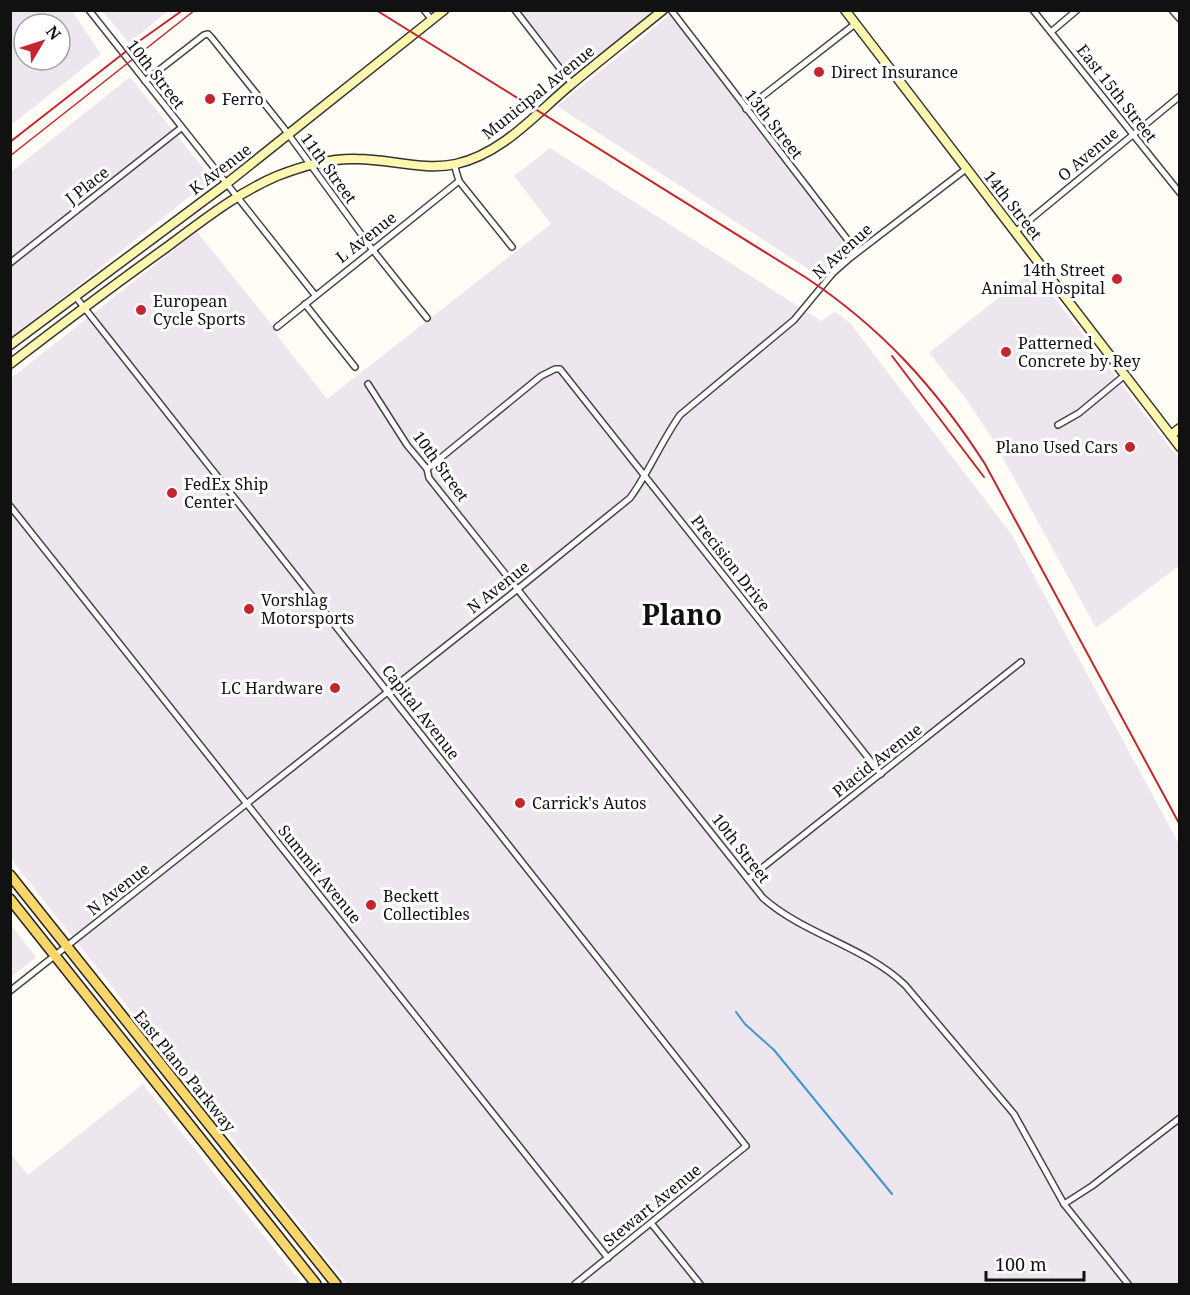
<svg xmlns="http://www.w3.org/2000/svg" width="1190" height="1295" viewBox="0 0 1190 1295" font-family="'Noto Serif',serif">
	<rect width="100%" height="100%" fill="#fffdf5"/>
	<!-- industrial -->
	<g fill="#eee6ef" fill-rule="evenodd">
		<path d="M 11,10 L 72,11 L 101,54 L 11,125 ZM 24,24 L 60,24 L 60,60 L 24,60 Z"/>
		<path d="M 102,11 L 168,11 L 129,43 Z"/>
		<path d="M 521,11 L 654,11 L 572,76 Z"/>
		<path d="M 670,15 L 851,251 L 834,264 L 822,278 L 557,106 Z"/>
		<path d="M 130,77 L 212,179 L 11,338 L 11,172 Z"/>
		<path d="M 550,148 L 821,321 L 835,312 L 850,323 L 1012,535 L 1179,844 L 1179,1284 L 347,1284 L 11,859 L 11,378 L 197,232 L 273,326 L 276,334 L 327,399 L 551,224 L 514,176 Z"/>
		<path d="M 1033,270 L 1179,459 L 1179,566 L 1096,628 L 992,438 L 966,399 L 929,353 Z"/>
		<path d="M 11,925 L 36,957 L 11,977 L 10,977 Z"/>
		<path d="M 143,1084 L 302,1284 L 11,1284 L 11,1154 L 28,1175 Z"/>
	</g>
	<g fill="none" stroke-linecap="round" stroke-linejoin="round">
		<!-- stream -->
		<path stroke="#3f96cf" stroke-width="2" d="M 736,1012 L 745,1024 L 774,1050 L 892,1194"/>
		<!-- street casing -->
		<g stroke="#444" stroke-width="8">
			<g id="street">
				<path d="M 89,10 L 315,295"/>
				<path d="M 424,10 L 432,20"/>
				<path d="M 515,10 L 572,84"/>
				<path d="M 671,10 L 857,252"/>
				<path d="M 1033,10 L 1180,193"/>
				<path d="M 1172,10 L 1180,19"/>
				<path d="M 1051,32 L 1077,10"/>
				<path d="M 145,81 L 204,35 L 208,34 L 211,37 L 283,127 L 372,249 L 427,318"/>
				<path d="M 746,109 L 855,24"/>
				<path d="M 459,181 L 512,247"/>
				<path d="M 1015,232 L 1180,96"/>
				<path d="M 10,263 L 181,128"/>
				<path d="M 75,296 L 746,1146 L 575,1284"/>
				<path d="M 305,304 L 355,367"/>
				<path d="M 277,327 L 459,181 L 454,164"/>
				<path d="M 368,384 L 407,445 L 427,469 L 429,478 L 763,898 C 805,935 864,946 905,985 L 1014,1114 L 1064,1204 L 1128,1284"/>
				<path d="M 1058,425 L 1079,413 L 1125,375"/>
				<path d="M 427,469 L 541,376 L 555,369 L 560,369 L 881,774"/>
				<path d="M 10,506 L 608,1258"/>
				<path d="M 748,879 L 1021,662"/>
				<path d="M 10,991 L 519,588 L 630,498 C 649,472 661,442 680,415 L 794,320 L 833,273 L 850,258 L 966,169"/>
				<path d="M 1064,1204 L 1092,1186 L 1180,1118"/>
				<path d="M 651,1223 L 700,1284"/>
			</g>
		</g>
		<!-- secondary casing -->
		<g stroke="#333" stroke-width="11">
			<g id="secondary">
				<path d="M 845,10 L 1180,447"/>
				<path d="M 10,345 L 226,184 L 444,10"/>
				<path d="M 10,364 C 62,324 114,285 167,247 C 202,221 237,193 277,176 C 302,166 330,158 357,159 C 390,159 424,171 456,164 C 501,154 534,116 568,87 C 599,61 631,36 663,10"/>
				<path d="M 1171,435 L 1180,428"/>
			</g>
		</g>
		<!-- primary casing -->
		<g stroke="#222" stroke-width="12">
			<g id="primary">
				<path d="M 10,875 L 336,1284"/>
				<path d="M 10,899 L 316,1284"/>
			</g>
		</g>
		<!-- street -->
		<use href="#street" stroke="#fff" stroke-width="5"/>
		<!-- secondary -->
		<use href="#secondary" stroke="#fff6b0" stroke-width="8"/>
		<!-- primary -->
		<use href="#primary" stroke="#f9d66b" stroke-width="9"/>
		<!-- tram -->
		<path stroke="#c4262e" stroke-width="1.5" d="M 10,156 L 195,10"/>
		<!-- rail -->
		<g stroke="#c4262e" stroke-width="2">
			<path d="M 376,10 L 805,277 C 881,327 936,388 985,464 L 1180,825"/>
			<path d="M 10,142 L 138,42 L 183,10"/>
			<path d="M 892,356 L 984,477"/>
		</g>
	</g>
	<!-- markers -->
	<g fill="#c4262e" stroke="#fff" stroke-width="2">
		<circle cx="819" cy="72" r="6"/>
		<circle cx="210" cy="99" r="6"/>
		<circle cx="1117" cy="279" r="6"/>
		<circle cx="141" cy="310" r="6"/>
		<circle cx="1006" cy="352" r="6"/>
		<circle cx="1130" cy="447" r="6"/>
		<circle cx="172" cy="493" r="6"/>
		<circle cx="249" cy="609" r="6"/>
		<circle cx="335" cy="688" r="6"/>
		<circle cx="520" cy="803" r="6"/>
		<circle cx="371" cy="905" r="6"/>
	</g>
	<g text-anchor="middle" stroke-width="6" stroke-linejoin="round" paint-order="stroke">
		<!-- poi labels -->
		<g font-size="16" fill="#111" stroke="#fff" text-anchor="start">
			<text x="831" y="78">Direct Insurance</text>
			<text x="222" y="105">Ferro</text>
			<text x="1105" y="276" text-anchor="end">14th Street<tspan x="1105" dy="18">Animal Hospital</tspan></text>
			<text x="153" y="307">European<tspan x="153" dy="18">Cycle Sports</tspan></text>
			<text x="1018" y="349">Patterned<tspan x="1018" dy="18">Concrete by Rey</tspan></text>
			<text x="1118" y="453" text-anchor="end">Plano Used Cars</text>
			<text x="184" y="490">FedEx Ship<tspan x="184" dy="18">Center</tspan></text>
			<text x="261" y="606">Vorshlag<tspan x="261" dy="18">Motorsports</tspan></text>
			<text x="323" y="694" text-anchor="end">LC Hardware</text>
			<text x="532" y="809">Carrick's Autos</text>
			<text x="383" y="902">Beckett<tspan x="383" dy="18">Collectibles</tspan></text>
		</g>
		<!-- street labels -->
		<g font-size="16" fill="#111" stroke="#fff">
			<text transform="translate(156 74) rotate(52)" y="6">10th Street</text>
			<text transform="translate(538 92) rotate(-39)" y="6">Municipal Avenue</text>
			<text transform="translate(1117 93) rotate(52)" y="6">East 15th Street</text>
			<text transform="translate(774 124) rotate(52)" y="6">13th Street</text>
			<text transform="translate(1088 154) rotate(-40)" y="6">O Avenue</text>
			<text transform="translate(329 168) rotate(54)" y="6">11th Street</text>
			<text transform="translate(220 169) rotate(-37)" y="6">K Avenue</text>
			<text transform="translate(87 185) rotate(-38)" y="6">J Place</text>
			<text transform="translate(1013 205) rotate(52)" y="6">14th Street</text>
			<text transform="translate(366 237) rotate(-38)" y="6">L Avenue</text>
			<text transform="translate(842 251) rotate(-42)" y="6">N Avenue</text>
			<text transform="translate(441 466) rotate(54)" y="6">10th Street</text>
			<text transform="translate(731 563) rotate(52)" y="6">Precision Drive</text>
			<text transform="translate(498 587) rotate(-38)" y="6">N Avenue</text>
			<text transform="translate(421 712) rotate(52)" y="6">Capital Avenue</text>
			<text transform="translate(877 760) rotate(-38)" y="6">Placid Avenue</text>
			<text transform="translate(741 848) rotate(52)" y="6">10th Street</text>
			<text transform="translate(320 874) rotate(51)" y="6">Summit Avenue</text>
			<text transform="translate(118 889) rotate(-38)" y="6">N Avenue</text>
			<text transform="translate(185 1071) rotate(51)" y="6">East Plano Parkway</text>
			<text transform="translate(652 1205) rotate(-39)" y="6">Stewart Avenue</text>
		</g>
		<!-- town labels -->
		<g font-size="28" font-weight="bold" fill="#111" stroke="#fff">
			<text x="682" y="625">Plano</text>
		</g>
	</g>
	<!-- border -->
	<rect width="1190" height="1295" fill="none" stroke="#111111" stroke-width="24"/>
	<!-- north arrow -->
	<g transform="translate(42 42) rotate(51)"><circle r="28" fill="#ffffff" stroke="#a0a0a0" stroke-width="1.5"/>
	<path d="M0-4.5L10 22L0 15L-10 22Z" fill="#c4262e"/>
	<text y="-9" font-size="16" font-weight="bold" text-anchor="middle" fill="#111111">N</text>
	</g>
	<!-- scale -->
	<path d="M986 1271v9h98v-9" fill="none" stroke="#111111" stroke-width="3"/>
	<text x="995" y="1271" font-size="18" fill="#111111" stroke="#ffffff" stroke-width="4.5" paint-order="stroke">100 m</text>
</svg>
